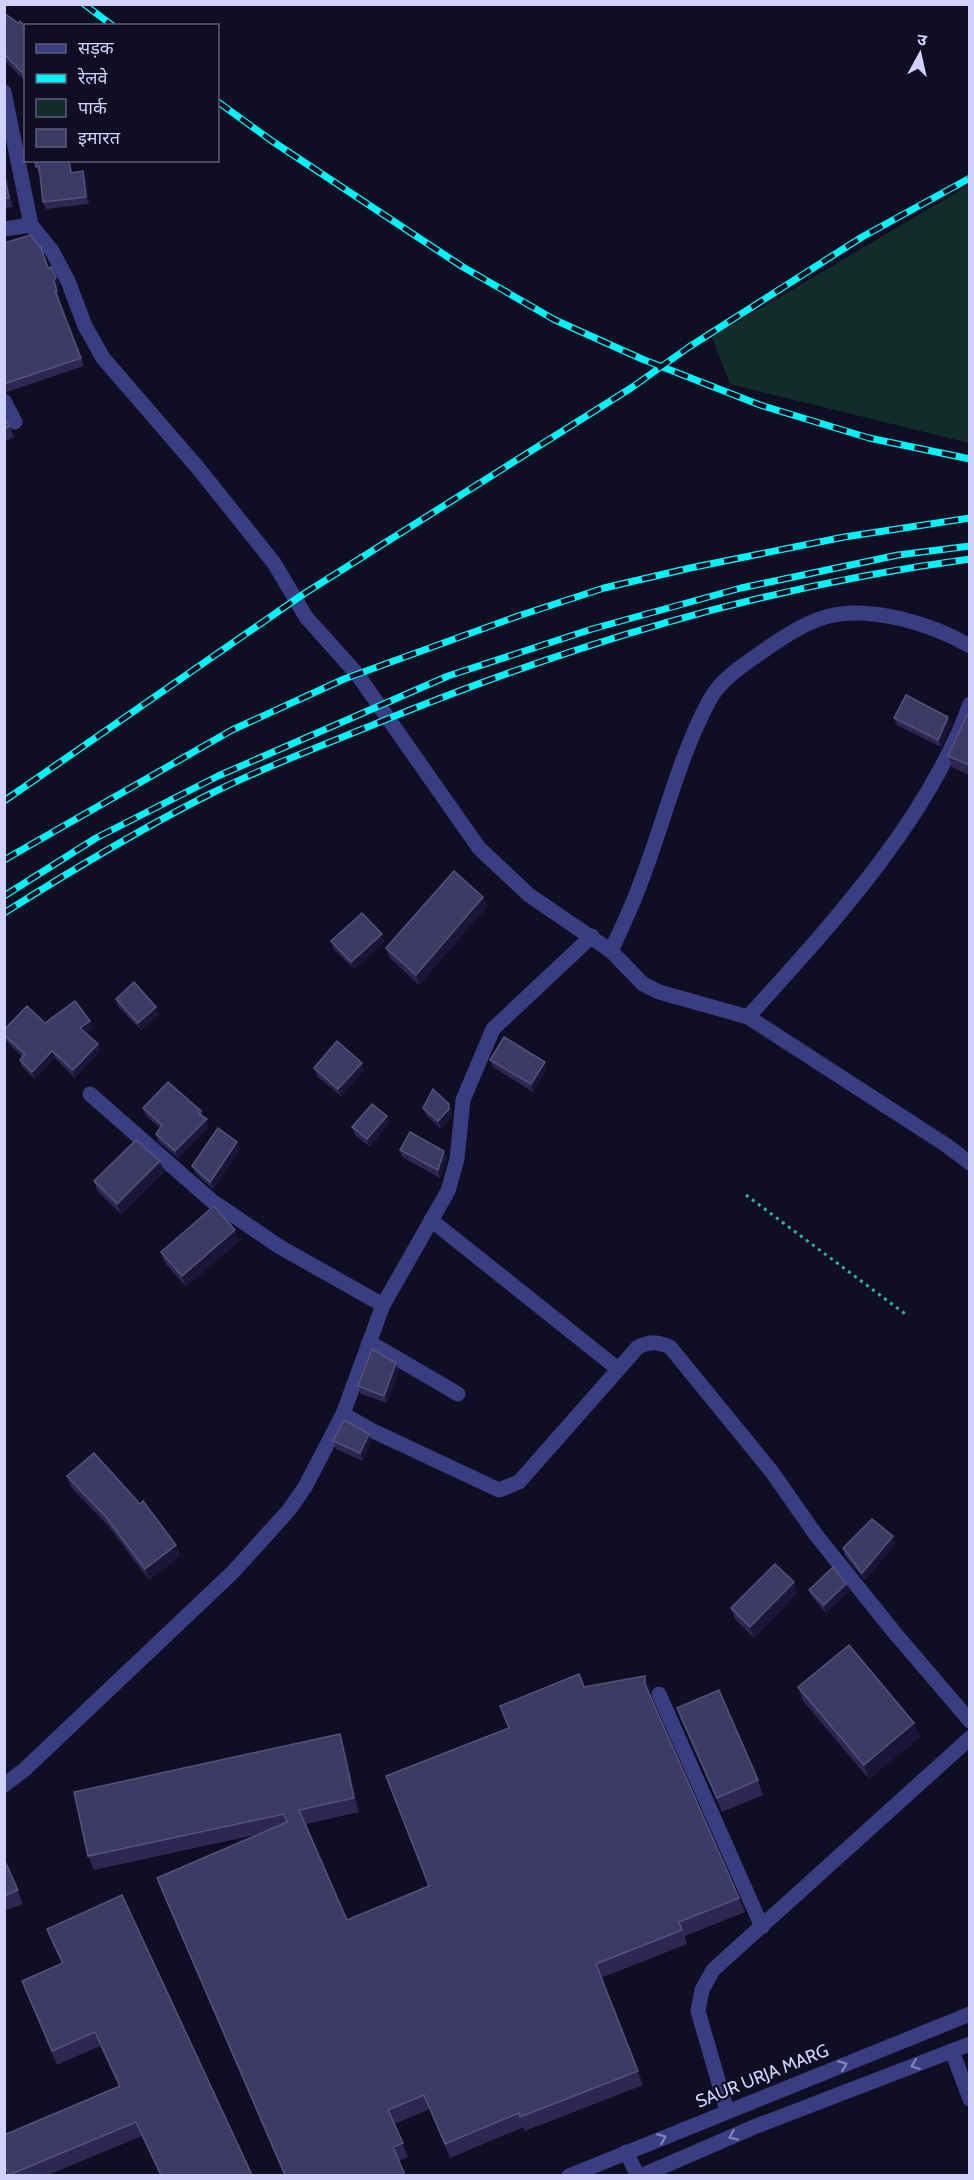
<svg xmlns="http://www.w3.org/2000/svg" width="974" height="2180" viewBox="0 0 974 2180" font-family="Cabin,'Noto Sans Devanagari',sans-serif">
	<rect width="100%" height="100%" fill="#100e23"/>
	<!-- green -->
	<path fill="#112d2a" d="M 969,185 L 969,443 L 730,384 L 712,337 Z"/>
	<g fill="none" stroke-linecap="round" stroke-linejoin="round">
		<!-- path -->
		<path stroke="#30b3a1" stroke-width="3" stroke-dasharray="3 4.5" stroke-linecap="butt" d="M 746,1195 L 908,1316"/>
		<!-- minor -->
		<g stroke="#3a3d82" stroke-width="15">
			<path d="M 4,92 L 31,225 L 52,251 L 68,281 L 85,326 L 103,358 L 198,468 L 274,563 L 306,617 L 357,674 L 479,848 L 529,895 L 611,951 L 643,984 L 659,992 L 748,1017 L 946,1145 L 970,1163"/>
			<path d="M 4,229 L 31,225"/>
			<path d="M 4,401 L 15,422"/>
			<path d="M 611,951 C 619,933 628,915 635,897 C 662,832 676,763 709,701 C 721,679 743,665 762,652 C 813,616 840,604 902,619 C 926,625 948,633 970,646"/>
			<path d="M 748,1017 C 831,925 927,822 970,704"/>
			<path d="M 90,1094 L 212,1201 L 280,1247 L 383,1305"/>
			<path d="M 431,1220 L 618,1369"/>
			<path d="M 369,1342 L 458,1394"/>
			<path d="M 343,1414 L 371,1430 L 499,1490 L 519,1482 L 638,1347 C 651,1341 658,1342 670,1347 L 772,1472 L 816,1535 L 894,1632 L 970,1721"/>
			<path d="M 659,1694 L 762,1927"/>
			<path d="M 4,1785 L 24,1770 L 233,1572 L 289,1510 L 305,1487 L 343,1414 L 383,1305 L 448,1191 L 457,1159 L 463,1100 L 493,1029 L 592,936"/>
			<path d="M 952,2051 L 970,2099"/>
			<path d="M 727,2111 L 698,2011 L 702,1990 L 713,1970 L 970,1738"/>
			<path d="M 626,2152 L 638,2176"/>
			<path d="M 569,2176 L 970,2014"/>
			<path d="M 641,2176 L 754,2127 L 970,2044"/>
		</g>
		<!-- rail casing -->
		<g stroke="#03f4f8" stroke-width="7">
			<g id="rail">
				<path d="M 84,4 L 113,26"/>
				<path d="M 218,102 L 272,141 L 463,267 L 555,320 L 642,359 L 760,405 L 869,438 L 970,459"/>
				<path d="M 4,801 L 302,595 L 631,388 L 689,347 L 862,237 L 970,178"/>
				<path d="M 4,860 L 232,730 L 344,679 L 518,616 L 604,588 L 690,568 L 844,537 L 970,518"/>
				<path d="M 4,896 L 96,838 L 218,776 L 448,676 L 592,629 L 741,588 L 898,555 L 970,546"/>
				<path d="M 4,913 C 72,870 140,829 212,793 C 264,767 321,746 375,724 C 569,645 761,587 970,559"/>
			</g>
		</g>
		<!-- rail -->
		<use href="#rail" stroke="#100e23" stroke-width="4.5" stroke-dasharray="14" stroke-linecap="butt"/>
	</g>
	<!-- wall -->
	<g fill="#2c2851">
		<path d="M 4,13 L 18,23 L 26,27 L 26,82 L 4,60 Z"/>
		<path d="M 70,160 L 72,172 L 83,171 L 86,178 L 89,204 L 46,209 L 43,202 L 40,174 L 39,174 L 36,167 Z"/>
		<path d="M 4,164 L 13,207 L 4,208 Z"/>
		<path d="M 4,243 L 48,268 L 59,285 L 56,289 L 60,299 L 58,299 L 84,366 L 7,392 L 4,386 Z"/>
		<path d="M 4,417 L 10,426 L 14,437 L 4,442 Z"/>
		<path d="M 969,716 L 969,775 L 952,767 L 948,756 Z"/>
		<path d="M 894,718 L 951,724 L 941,747 L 897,725 Z"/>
		<path d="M 483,897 L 487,907 L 419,985 L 390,958 L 386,948 Z"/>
		<path d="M 331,941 L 384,941 L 354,969 L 334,949 Z"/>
		<path d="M 116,999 L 159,1014 L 141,1030 L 118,1006 Z"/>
		<path d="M 90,1021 L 93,1028 L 86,1033 L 100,1051 L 75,1078 L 55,1058 L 35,1079 L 22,1067 L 20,1060 L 23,1057 L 5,1040 L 4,1030 L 45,1023 Z"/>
		<path d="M 490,1060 L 547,1069 L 533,1092 L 493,1067 Z"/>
		<path d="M 314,1068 L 364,1070 L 341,1096 L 317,1076 Z"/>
		<path d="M 449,1104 L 452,1111 L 452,1117 L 441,1129 L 426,1115 L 423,1108 Z"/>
		<path d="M 143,1108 L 201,1111 L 209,1127 L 178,1158 L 158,1141 L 156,1134 L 160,1128 L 146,1116 Z"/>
		<path d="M 389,1123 L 370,1147 L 355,1135 L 352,1127 Z"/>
		<path d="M 237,1142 L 240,1149 L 213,1189 L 195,1173 L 192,1166 Z"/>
		<path d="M 400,1150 L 444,1151 L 447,1159 L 440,1178 L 402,1157 Z"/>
		<path d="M 164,1172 L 121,1214 L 98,1192 L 94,1181 Z"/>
		<path d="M 239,1241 L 186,1287 L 165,1263 L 161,1252 Z"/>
		<path d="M 399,1371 L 387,1403 L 361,1394 L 358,1386 Z"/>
		<path d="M 369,1434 L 371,1441 L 363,1461 L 336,1449 L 333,1441 Z"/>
		<path d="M 67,1476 L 176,1545 L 180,1556 L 149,1580 L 110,1528 L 71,1487 Z"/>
		<path d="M 895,1544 L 865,1580 L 845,1556 L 843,1548 Z"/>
		<path d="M 794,1582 L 797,1593 L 754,1638 L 735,1619 L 731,1608 Z"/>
		<path d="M 846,1584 L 849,1591 L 826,1613 L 812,1597 L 809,1590 Z"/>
		<path d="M 645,1676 L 650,1690 L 650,1696 L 739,1898 L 745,1912 L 685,1936 L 687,1944 L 601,1978 L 643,2085 L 525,2131 L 524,2127 L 450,2158 L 430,2109 L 394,2124 L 408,2157 L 399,2161 L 405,2175 L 284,2175 L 162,1892 L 157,1878 L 259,1834 L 94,1870 L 88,1856 L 340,1734 L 345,1748 L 359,1812 L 306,1824 L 347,1920 L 428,1886 L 509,1729 L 500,1706 L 584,1687 Z"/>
		<path d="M 798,1687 L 914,1723 L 920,1737 L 869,1779 L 803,1701 Z"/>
		<path d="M 677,1708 L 758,1780 L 763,1795 L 722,1812 L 682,1722 Z"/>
		<path d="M 4,1859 L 23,1904 L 4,1911 Z"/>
		<path d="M 47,1929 L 252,2175 L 160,2175 L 142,2136 L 48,2175 L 8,2175 L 4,2167 L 4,2135 L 119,2087 L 100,2046 L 57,2065 L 22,1981 L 62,1964 L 52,1943 Z"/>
	</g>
	<!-- shaded-wall -->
	<g fill="#191637">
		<path d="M 69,160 L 70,160 L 73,180 L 71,173 Z"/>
		<path d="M 4,164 L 13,207 L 9,198 L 4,173 Z"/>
		<path d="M 83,171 L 86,178 L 89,204 L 86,197 Z"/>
		<path d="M 56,277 L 59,285 L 56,289 L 54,281 Z"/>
		<path d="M 948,717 L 951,724 L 941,747 L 938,740 Z"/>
		<path d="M 483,897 L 487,907 L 419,985 L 416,975 Z"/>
		<path d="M 382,934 L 384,941 L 354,969 L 351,962 Z"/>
		<path d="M 156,1007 L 159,1014 L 141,1030 L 138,1023 Z"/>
		<path d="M 90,1021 L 93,1028 L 83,1035 L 80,1028 Z"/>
		<path d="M 98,1044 L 100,1051 L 75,1078 L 73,1070 Z"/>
		<path d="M 52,1051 L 55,1058 L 35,1079 L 32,1072 Z"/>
		<path d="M 545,1062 L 547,1069 L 533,1092 L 531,1084 Z"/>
		<path d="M 362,1063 L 364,1070 L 341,1096 L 338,1089 Z"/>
		<path d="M 449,1104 L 452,1111 L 452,1117 L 441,1129 L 438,1121 Z"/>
		<path d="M 387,1116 L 389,1123 L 370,1147 L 367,1139 Z"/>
		<path d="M 207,1119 L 209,1127 L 178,1158 L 175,1151 Z"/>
		<path d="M 237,1142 L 240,1149 L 213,1189 L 210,1182 Z"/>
		<path d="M 444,1151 L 447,1159 L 440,1178 L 438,1170 Z"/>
		<path d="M 160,1161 L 164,1172 L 121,1214 L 117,1204 Z"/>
		<path d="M 235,1230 L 239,1241 L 186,1287 L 182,1276 Z"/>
		<path d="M 396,1363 L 399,1371 L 387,1403 L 384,1396 Z"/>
		<path d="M 369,1434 L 371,1441 L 363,1461 L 360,1453 Z"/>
		<path d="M 893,1536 L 895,1544 L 865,1580 L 862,1573 Z"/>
		<path d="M 176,1545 L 180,1556 L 149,1580 L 145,1569 Z"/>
		<path d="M 794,1582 L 797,1593 L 754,1638 L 750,1627 Z"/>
		<path d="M 846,1584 L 849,1591 L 826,1613 L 824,1605 Z"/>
		<path d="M 645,1676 L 650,1690 L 650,1698 L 645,1684 Z"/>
		<path d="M 914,1723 L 920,1737 L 869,1779 L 864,1765 Z"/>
		<path d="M 340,1734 L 345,1748 L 359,1812 L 354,1798 Z"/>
	</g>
	<!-- building -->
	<g fill="#3d3a64" stroke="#55527c" stroke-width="1.5">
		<path d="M 4,13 L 18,23 L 20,21 L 26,27 L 26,71 L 23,73 L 4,54 Z"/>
		<path d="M 35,160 L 69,160 L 71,173 L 83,171 L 86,197 L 43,202 L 39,166 L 36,167 Z"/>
		<path d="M 4,173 L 9,198 L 4,198 Z"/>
		<path d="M 30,235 L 41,248 L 48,268 L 51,267 L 56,277 L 54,281 L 57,291 L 55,291 L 81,358 L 4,384 L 4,243 Z"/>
		<path d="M 4,417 L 10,426 L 4,429 Z"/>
		<path d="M 906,695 L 948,717 L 938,740 L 894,718 Z"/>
		<path d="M 967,715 L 969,716 L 969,765 L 948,756 Z"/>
		<path d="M 454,871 L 483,897 L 416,975 L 386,948 Z"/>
		<path d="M 362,913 L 382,934 L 351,962 L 331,941 Z"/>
		<path d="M 134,982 L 156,1007 L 138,1023 L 116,999 Z"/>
		<path d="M 75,1001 L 90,1021 L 80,1028 L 98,1044 L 73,1070 L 52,1051 L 32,1072 L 20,1060 L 25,1054 L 4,1035 L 4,1030 L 27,1006 L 45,1023 Z"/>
		<path d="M 504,1037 L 545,1062 L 531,1084 L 490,1060 Z"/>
		<path d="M 337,1041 L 362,1063 L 338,1089 L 314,1068 Z"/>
		<path d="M 168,1082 L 201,1111 L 199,1114 L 207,1119 L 175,1151 L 156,1134 L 162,1125 L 143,1108 Z"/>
		<path d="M 433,1089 L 449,1104 L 449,1109 L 438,1121 L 423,1108 Z"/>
		<path d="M 372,1104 L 387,1116 L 367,1139 L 352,1127 Z"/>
		<path d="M 218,1128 L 237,1142 L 210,1182 L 192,1166 Z"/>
		<path d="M 410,1132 L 444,1151 L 438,1170 L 400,1150 Z"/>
		<path d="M 136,1140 L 160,1161 L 117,1204 L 94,1181 Z"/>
		<path d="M 214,1206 L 235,1230 L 182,1276 L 161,1252 Z"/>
		<path d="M 372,1349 L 396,1363 L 384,1396 L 358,1386 Z"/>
		<path d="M 344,1420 L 369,1434 L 360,1453 L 333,1441 Z"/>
		<path d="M 94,1453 L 140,1504 L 143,1501 L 176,1545 L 145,1569 L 106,1517 L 67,1476 Z"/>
		<path d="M 872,1519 L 893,1536 L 862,1573 L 843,1548 Z"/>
		<path d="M 775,1564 L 794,1582 L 750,1627 L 731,1608 Z"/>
		<path d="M 833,1567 L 846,1584 L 824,1605 L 809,1590 Z"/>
		<path d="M 849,1645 L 914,1723 L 864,1765 L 798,1687 Z"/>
		<path d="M 579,1674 L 584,1687 L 645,1676 L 645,1684 L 739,1898 L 679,1922 L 682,1930 L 596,1964 L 638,2071 L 520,2117 L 519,2113 L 445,2144 L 424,2095 L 388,2110 L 403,2143 L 393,2147 L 405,2175 L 285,2175 L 157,1878 L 287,1822 L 284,1814 L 88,1856 L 74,1792 L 340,1734 L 354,1798 L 299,1810 L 347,1920 L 429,1886 L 386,1776 L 509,1728 L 500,1706 Z"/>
		<path d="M 719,1690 L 758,1780 L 717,1798 L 677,1708 Z"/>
		<path d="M 4,1859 L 18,1890 L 4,1896 Z"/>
		<path d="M 122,1895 L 252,2175 L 161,2175 L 136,2122 L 9,2175 L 4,2164 L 4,2135 L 120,2086 L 95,2032 L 52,2051 L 22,1981 L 63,1963 L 47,1929 Z"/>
	</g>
	<!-- one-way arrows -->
	<defs><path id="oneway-chevron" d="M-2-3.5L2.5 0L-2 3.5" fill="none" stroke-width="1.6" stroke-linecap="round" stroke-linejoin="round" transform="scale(1.5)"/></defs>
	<g stroke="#7e80ba">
		<use href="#oneway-chevron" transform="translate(843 2065) rotate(-22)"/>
		<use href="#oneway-chevron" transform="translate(915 2065) rotate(159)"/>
		<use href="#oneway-chevron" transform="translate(733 2136) rotate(157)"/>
		<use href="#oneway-chevron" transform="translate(662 2138) rotate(-22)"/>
	</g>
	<g text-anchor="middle" stroke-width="4.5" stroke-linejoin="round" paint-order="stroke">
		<!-- street labels -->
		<g font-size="18" fill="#d2d1fe" stroke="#100e23">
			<text transform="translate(762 2076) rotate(-22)" y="6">SAUR URJA MARG</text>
		</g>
	</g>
	<!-- border -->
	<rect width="974" height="2180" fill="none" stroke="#d2d1fe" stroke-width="12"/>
	<!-- legend -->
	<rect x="24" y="24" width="195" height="138" fill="#100e23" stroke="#5e5c7b" stroke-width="1.5"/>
	<rect x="36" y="44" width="30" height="9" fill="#3a3d82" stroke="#5e5c7b" stroke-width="1.5"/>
	<text x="78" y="54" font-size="18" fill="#d2d1fe">सड़क</text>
	<rect x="36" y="74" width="30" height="9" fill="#03f4f8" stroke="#5e5c7b" stroke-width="1.5"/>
	<text x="78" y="84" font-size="18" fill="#d2d1fe">रेलवे</text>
	<rect x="36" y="99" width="30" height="18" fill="#112d2a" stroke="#5e5c7b" stroke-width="1.5"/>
	<text x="78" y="114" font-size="18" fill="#d2d1fe">पार्क</text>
	<rect x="36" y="129" width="30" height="18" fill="#3d3a64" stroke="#5e5c7b" stroke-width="1.5"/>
	<text x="78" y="144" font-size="18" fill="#d2d1fe">इमारत</text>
	<!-- north arrow -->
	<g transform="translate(920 54) rotate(8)" stroke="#100e23" stroke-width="4.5" paint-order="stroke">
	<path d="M0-4.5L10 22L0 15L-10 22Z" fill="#d2d1fe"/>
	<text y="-9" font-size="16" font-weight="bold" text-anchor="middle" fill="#d2d1fe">उ</text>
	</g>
</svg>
